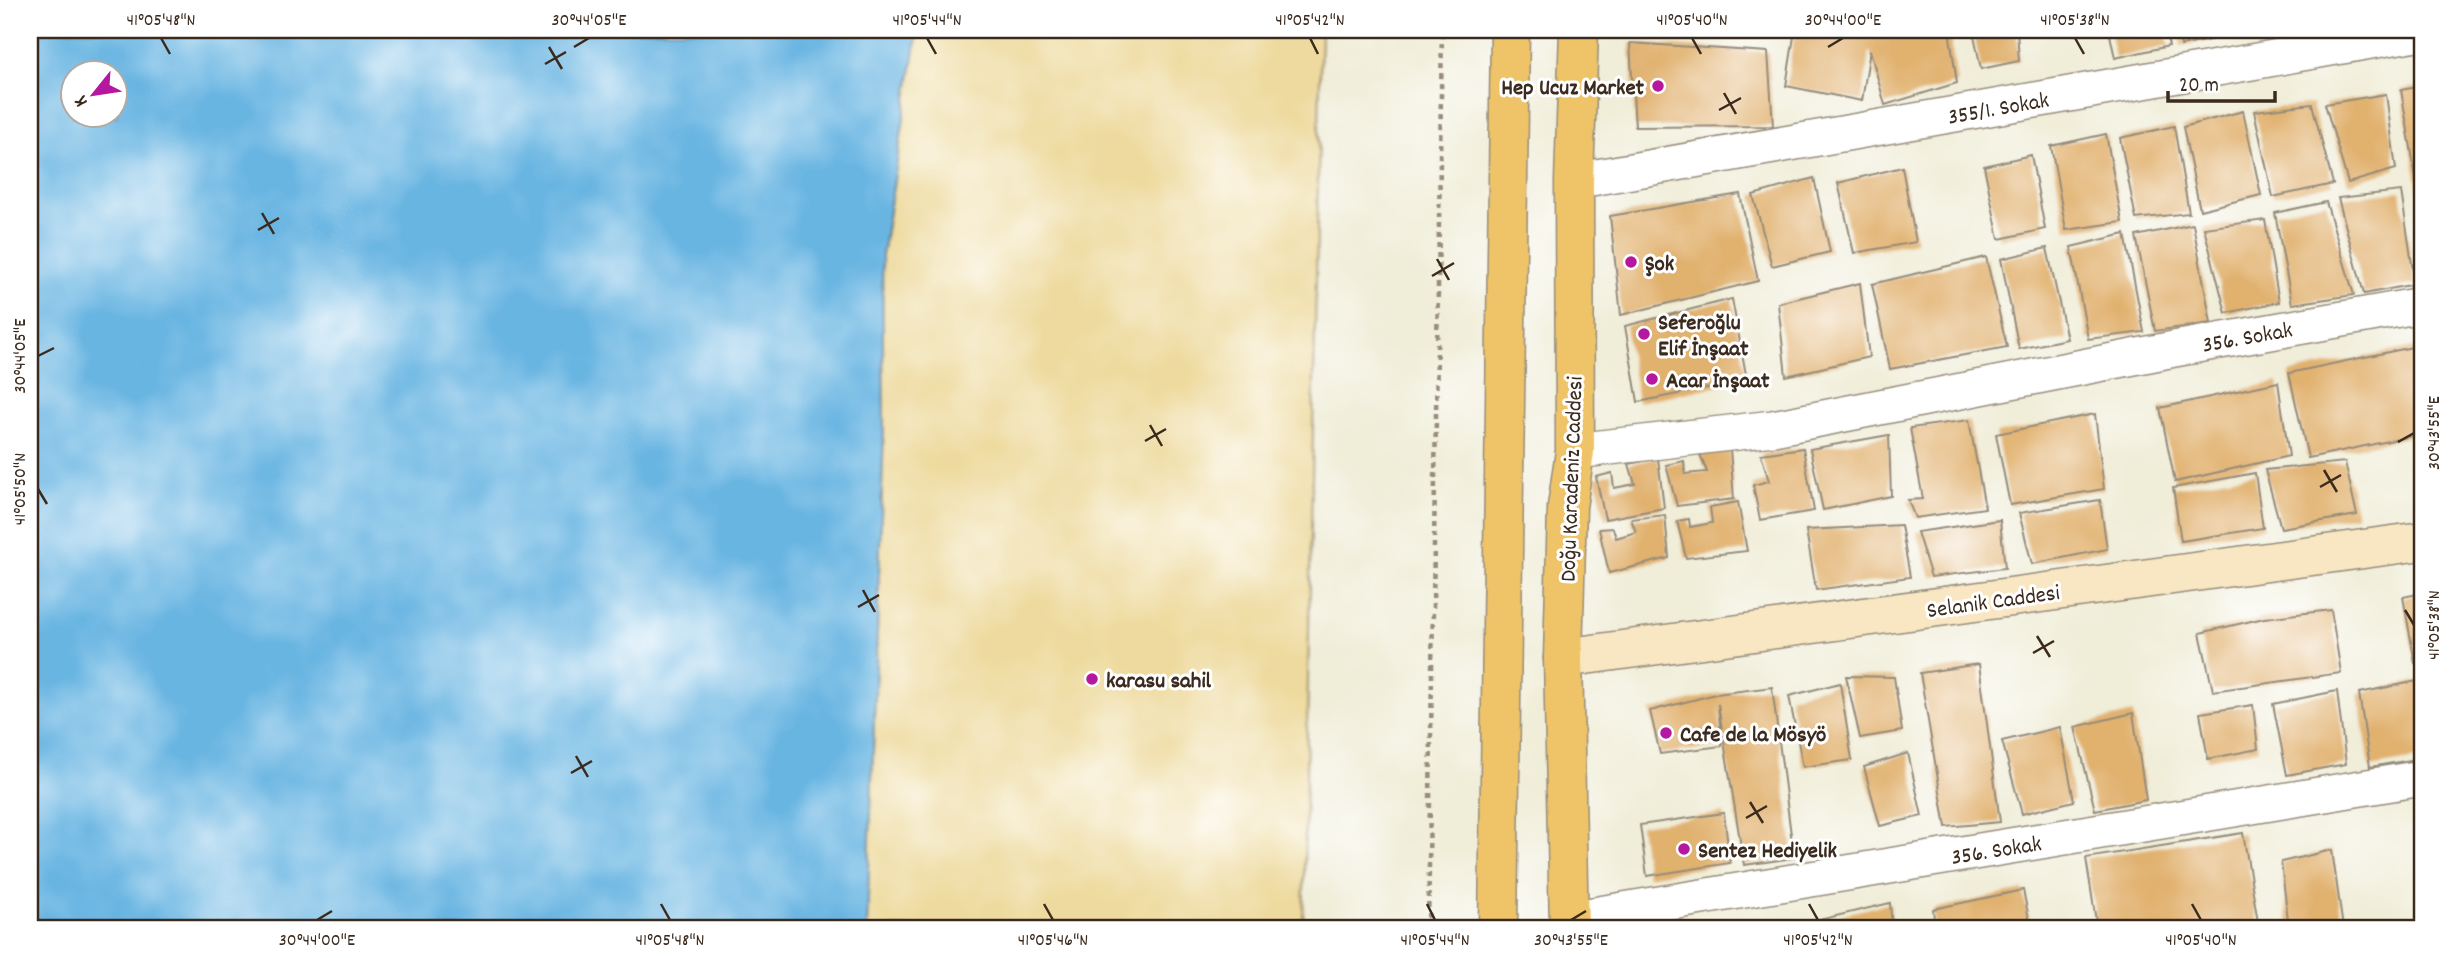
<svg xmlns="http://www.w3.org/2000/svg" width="2452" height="958" viewBox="0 0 2452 958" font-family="Dekko,sans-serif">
	<rect width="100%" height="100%" fill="#fff"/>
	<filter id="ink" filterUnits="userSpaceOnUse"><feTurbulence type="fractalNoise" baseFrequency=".0143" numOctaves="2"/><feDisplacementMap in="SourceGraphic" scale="14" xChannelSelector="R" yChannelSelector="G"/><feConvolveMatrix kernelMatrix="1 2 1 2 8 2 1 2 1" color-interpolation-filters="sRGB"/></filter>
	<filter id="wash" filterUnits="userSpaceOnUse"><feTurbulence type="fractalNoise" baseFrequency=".00686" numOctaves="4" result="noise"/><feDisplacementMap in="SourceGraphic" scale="28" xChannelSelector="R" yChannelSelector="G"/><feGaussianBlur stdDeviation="1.57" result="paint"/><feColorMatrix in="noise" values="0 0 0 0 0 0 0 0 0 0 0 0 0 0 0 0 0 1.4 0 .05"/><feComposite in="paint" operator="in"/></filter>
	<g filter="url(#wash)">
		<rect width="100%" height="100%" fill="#f0edd8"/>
		<!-- sand -->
		<path fill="#eeda9e" stroke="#94825e" stroke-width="2" d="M 918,30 L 1321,30 L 1303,928 L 867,928 L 884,429 L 882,255 Z"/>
		<!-- water -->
		<path fill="#69b5e2" stroke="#527080" stroke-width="2" fill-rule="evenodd" d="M 30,30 L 918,30 L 882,255 L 884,429 L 867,928 L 30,928 ZM 74,74 L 116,74 L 116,116 L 74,116 Z"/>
		<g id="blocks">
			<!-- building -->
			<g fill="#e1b16e">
				<rect x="1640" y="30" width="88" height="4"/>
				<path d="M 1795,30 L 1949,30 L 1957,83 L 1885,105 L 1870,50 L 1862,101 L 1786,86 Z"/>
				<path d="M 1973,30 L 2017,30 L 2019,61 L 1981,69 Z"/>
				<path d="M 2109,30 L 2165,30 L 2169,46 L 2115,58 Z"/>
				<path d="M 2178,30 L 2237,30 L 2238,34 L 2181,46 Z"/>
				<path d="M 1630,43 L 1768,52 L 1773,126 L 1635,127 Z"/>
				<path d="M 2422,86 L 2422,207 L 2421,207 L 2401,90 Z"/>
				<path d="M 2386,94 L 2396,169 L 2348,183 L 2325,104 Z"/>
				<path d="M 2312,104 L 2333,184 L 2273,197 L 2254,111 Z"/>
				<path d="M 2243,111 L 2261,195 L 2200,210 L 2183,127 Z"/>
				<path d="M 2174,126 L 2189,213 L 2136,219 L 2120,138 Z"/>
				<path d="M 2106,134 L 2122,222 L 2066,230 L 2051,146 Z"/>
				<path d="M 2031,155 L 2045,229 L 1999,239 L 1984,166 Z"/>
				<path d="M 1902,167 L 1916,242 L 1854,253 L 1838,183 Z"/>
				<path d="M 1814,178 L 1830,252 L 1772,266 L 1753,195 Z"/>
				<path d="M 2401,191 L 2415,284 L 2364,294 L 2338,198 Z"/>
				<path d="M 1740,194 L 1758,281 L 1621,315 L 1610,216 Z"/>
				<path d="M 2326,202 L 2354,295 L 2292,304 L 2275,213 Z"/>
				<path d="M 2265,220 L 2279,302 L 2226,313 L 2204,228 Z"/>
				<path d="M 2193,224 L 2211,323 L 2155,331 L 2136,236 Z"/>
				<path d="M 2125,234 L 2144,332 L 2088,339 L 2071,247 Z"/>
				<path d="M 2047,248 L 2067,339 L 2019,349 L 2001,259 Z"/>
				<path d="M 1986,257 L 2007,347 L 1890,369 L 1872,284 Z"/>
				<path d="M 1860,283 L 1869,357 L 1786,376 L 1778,303 Z"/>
				<path d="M 1732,299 L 1747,380 L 1638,402 L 1625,326 Z"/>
				<path d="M 2422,345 L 2422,434 L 2308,458 L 2289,373 Z"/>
				<path d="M 2278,382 L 2289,456 L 2175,482 L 2160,408 Z"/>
				<path d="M 2095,414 L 2104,489 L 2010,505 L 1996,434 Z"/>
				<path d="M 1969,420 L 1985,508 L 1915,518 L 1908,500 L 1923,499 L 1910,428 Z"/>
				<path d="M 1889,435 L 1891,496 L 1823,510 L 1810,449 Z"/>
				<path d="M 1803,448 L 1814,511 L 1760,520 L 1753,485 L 1769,481 L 1761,454 Z"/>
				<path d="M 1730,449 L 1734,499 L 1677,506 L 1666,465 L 1684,461 L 1685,474 L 1707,472 L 1700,455 Z"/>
				<path d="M 1658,458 L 1664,508 L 1605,519 L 1596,477 L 1612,473 L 1614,488 L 1635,484 L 1629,464 Z"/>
				<path d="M 2345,462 L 2357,515 L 2281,528 L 2265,470 Z"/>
				<path d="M 2255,473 L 2263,528 L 2181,541 L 2173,488 Z"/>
				<path d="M 2100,500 L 2107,549 L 2032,564 L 2019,513 Z"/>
				<path d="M 1738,502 L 1747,551 L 1686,558 L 1677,521 L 1689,519 L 1690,527 L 1712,523 L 1710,507 Z"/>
				<path d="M 1665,515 L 1669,558 L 1609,573 L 1599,529 L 1613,528 L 1616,538 L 1636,532 L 1631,519 Z"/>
				<path d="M 2000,520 L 2005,568 L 1931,577 L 1917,532 Z"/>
				<path d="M 1901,525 L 1910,577 L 1816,590 L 1806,530 Z"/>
				<path d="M 2422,593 L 2422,661 L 2415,663 L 2403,597 Z"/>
				<path d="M 2331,610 L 2341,673 L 2213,691 L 2200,633 L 2264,618 Z"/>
				<path d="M 1979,664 L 2000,822 L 1946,827 L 1920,673 Z"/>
				<path d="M 1846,676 L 1894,677 L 1902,731 L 1860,738 Z"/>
				<path d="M 2422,680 L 2422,758 L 2370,767 L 2359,693 Z"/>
				<path d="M 1840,683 L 1852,760 L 1803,767 L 1789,696 Z"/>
				<path d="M 1772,687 L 1794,858 L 1744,865 L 1718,704 L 1722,746 L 1660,754 L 1650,711 L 1716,694 Z"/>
				<path d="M 2337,691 L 2346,764 L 2287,775 L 2273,704 Z"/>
				<path d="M 2253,705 L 2258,749 L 2208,759 L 2200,713 Z"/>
				<path d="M 2133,713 L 2146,800 L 2095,810 L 2075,727 Z"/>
				<path d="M 2060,727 L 2074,801 L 2022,814 L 2002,741 Z"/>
				<path d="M 1908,753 L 1922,816 L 1880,826 L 1864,767 Z"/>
				<path d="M 1724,813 L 1730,863 L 1647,876 L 1640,825 Z"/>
				<path d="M 2243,833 L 2259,928 L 2097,928 L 2086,858 Z"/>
				<path d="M 2332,850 L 2343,928 L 2289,928 L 2281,862 Z"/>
				<path d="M 2023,890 L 2031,928 L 1935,928 L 1933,909 Z"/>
				<path d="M 1890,903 L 1892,928 L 1790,928 L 1790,927 Z"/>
			</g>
		</g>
	</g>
	<g filter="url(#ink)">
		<use href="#blocks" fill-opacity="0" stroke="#968c7b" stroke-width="2"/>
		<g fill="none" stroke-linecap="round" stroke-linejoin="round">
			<!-- street casing -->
			<g stroke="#968c7b" stroke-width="38">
				<g id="street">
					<path d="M 1574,181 L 2422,32"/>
					<path d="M 1575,451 L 1773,428 L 2174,349 L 2422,305"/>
					<path d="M 1569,919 L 2422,778"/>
				</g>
			</g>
			<!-- secondary casing -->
			<g stroke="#968c7b" stroke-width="41">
				<path id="secondary" d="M 1563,658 L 2422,541"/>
			</g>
			<!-- primary casing -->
			<g stroke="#968c7b" stroke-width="41">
				<g id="primary">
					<path d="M 1498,928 L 1510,30"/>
					<path d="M 1569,928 L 1563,658 L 1567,507 L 1575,451 L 1574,181 L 1579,30"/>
				</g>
			</g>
			<!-- path -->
			<path stroke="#968c7b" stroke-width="4.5" stroke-dasharray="5 5" stroke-linecap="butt" d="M 1428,928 L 1442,30"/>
			<!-- street -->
			<use href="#street" stroke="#fff" stroke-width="35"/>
			<!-- secondary -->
			<use href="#secondary" stroke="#f9e7c3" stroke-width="38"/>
			<!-- primary -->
			<use href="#primary" stroke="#efc469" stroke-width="38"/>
		</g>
	</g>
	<!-- ticks -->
	<path fill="none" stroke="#3b2a1e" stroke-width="2.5" d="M 161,38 L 170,54M 927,38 L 936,54M 1310,38 L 1318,54M 1692,38 L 1701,54M 2075,38 L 2084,54M 549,47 L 562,69M 574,47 L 589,38M 1828,47 L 1843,38M 545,64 L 566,52M 1724,93 L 1736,114M 1719,110 L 1741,98M 262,213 L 274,234M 258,230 L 279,218M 1437,259 L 1449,280M 1432,276 L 1454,263M 38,356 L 54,348M 1150,425 L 1162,446M 1145,441 L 1166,429M 2398,442 L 2414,433M 2324,470 L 2337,492M 2320,487 L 2341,475M 38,489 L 47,504M 863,590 L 875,612M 858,607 L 879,595M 2405,610 L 2414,625M 2037,636 L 2050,657M 2033,653 L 2054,641M 576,756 L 588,777M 571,773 L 592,761M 1750,802 L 1763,823M 1746,818 L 1767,806M 661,904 L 670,920M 1044,904 L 1053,920M 1427,904 L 1435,920M 1809,904 L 1818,920M 2192,904 L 2201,920M 317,920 L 332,911M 1571,920 L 1586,911"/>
	<!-- markers -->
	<g fill="#b5179e" stroke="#fff" stroke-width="2.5">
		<circle cx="1658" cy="86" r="7"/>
		<circle cx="1631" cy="262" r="7"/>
		<circle cx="1644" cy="334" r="7"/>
		<circle cx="1652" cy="379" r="7"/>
		<circle cx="1092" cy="679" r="7"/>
		<circle cx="1666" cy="733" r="7"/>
		<circle cx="1684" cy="849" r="7"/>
	</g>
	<g text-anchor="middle" stroke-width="6" stroke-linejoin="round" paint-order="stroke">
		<!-- poi labels -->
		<g font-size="23" font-weight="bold" fill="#3b2a1e" stroke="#fff" text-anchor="start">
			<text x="1644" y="94" text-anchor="end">Hep Ucuz Market</text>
			<text x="1645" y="270">Şok</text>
			<text x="1658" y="329">Seferoğlu<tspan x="1658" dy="26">Elif İnşaat</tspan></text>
			<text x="1666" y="387">Acar İnşaat</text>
			<text x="1106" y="687">karasu sahil</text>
			<text x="1680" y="741">Cafe de la Mösyö</text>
			<text x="1698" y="857">Sentez Hediyelik</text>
		</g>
		<!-- street labels -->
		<g font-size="23" fill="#3b2a1e" stroke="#fff">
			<text transform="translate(1998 107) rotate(-10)" y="8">355/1. Sokak</text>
			<text transform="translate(2247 336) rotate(-10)" y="8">356. Sokak</text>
			<text transform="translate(1570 479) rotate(-88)" y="8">Doğu Karadeniz Caddesi</text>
			<text transform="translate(1993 600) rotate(-8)" y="8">Selanik Caddesi</text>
			<text transform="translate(1996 849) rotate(-9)" y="8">356. Sokak</text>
		</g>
	</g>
	<!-- margin -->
	<rect width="2452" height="958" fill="none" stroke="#fff" stroke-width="77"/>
	<!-- north arrow -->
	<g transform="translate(94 94) rotate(240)"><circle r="33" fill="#ffffff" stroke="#b1aaa5" stroke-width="2"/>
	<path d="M0-5L12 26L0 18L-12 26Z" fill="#b5179e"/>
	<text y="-10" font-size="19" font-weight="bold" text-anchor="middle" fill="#3b2a1e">K</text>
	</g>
	<!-- scale -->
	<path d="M2168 91v10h107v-10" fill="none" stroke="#3b2a1e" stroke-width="3.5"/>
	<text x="2179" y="91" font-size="21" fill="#3b2a1e" stroke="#ffffff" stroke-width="5" paint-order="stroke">20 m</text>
	<rect x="38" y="38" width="2376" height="882" fill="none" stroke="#3b2a1e" stroke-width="2.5"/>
	<g font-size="18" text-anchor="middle" fill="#3b2a1e">
		<text x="161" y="25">41°05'48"N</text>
		<text x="589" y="25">30°44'05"E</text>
		<text x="927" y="25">41°05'44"N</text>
		<text x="1310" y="25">41°05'42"N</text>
		<text x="1692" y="25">41°05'40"N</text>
		<text x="1843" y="25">30°44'00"E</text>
		<text x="2075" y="25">41°05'38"N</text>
		<text transform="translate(19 356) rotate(-90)" y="6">30°44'05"E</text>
		<text transform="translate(2433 433) rotate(-90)" y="6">30°43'55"E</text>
		<text transform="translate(19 489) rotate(-90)" y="6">41°05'50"N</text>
		<text transform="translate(2433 625) rotate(-90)" y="6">41°05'38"N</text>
		<text x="317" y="945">30°44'00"E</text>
		<text x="670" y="945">41°05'48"N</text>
		<text x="1053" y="945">41°05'46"N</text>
		<text x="1435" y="945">41°05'44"N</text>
		<text x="1571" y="945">30°43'55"E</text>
		<text x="1818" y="945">41°05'42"N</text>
		<text x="2201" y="945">41°05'40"N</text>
	</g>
</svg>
